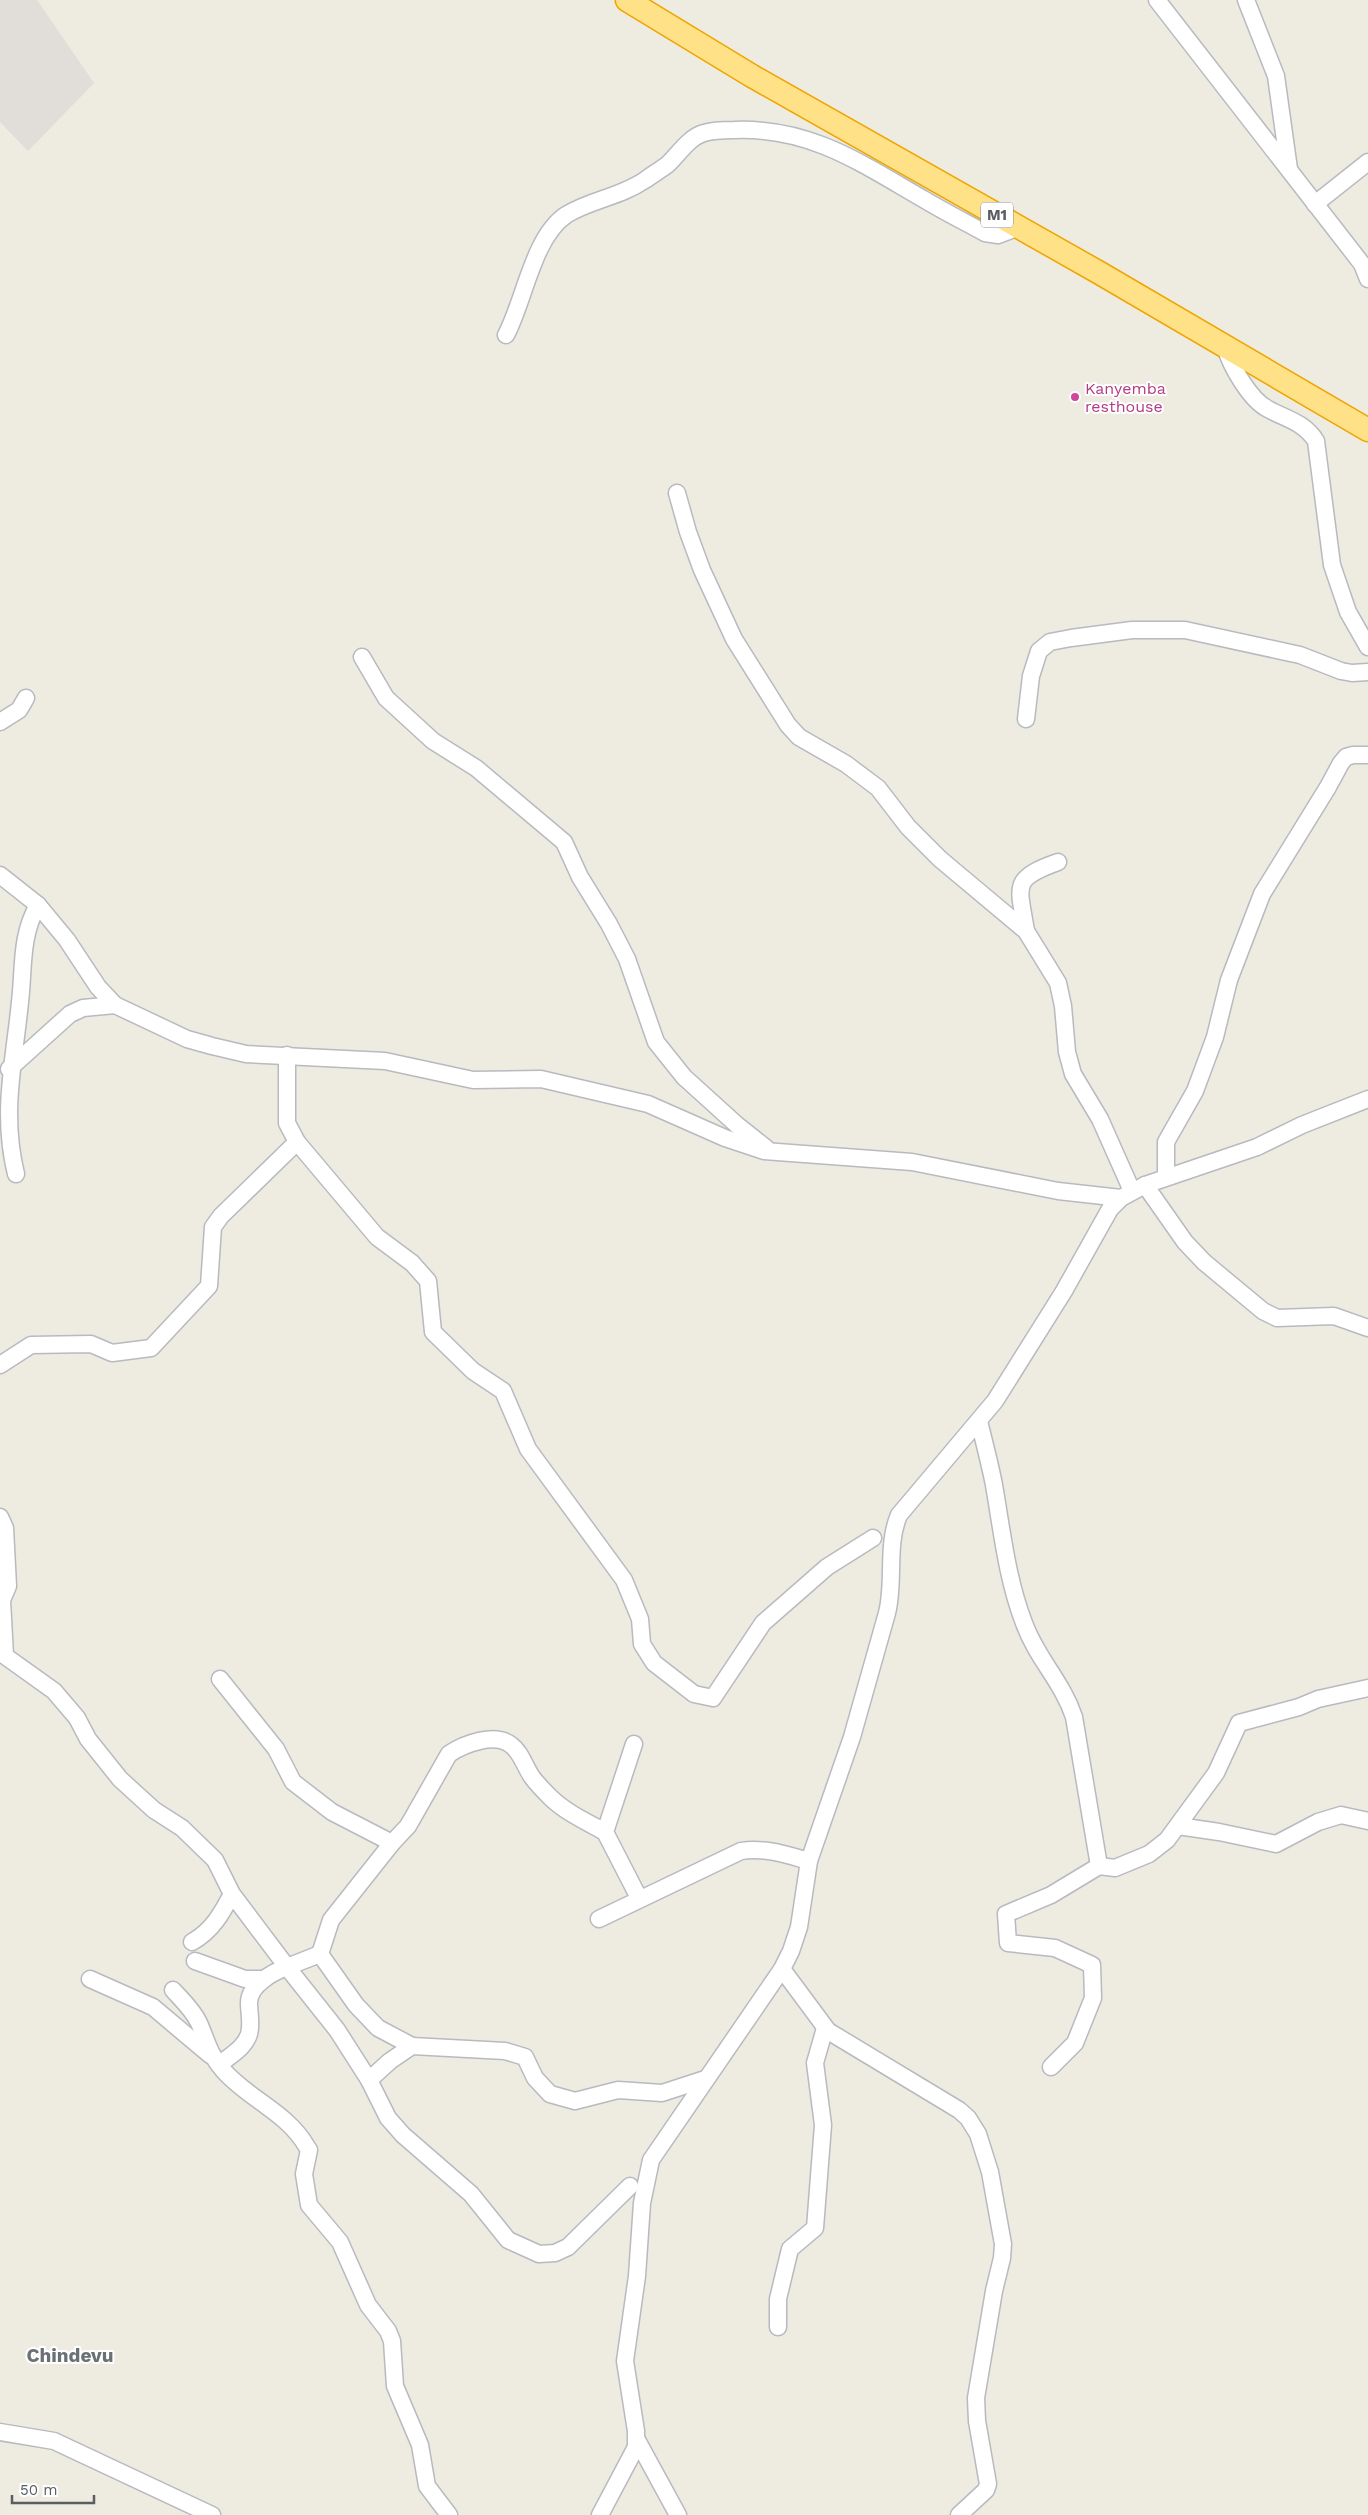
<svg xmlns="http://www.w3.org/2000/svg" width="1368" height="2515" viewBox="0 0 1368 2515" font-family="'Work Sans',sans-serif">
	<rect width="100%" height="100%" fill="#eeebe1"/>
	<!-- industrial -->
	<path fill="#e1ded9" d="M 0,0 L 37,0 L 94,83 L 28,151 L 0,122 Z"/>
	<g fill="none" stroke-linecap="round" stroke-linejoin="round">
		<!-- minor casing -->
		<g stroke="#b7babf" stroke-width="19">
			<g id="minor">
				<path d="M 1157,0 L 1362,264 L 1368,279"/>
				<path d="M 1246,0 L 1276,76 L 1289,169"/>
				<path d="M 1315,204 L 1368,162"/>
				<path d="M 506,335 C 524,302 533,237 566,215 C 590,200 620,197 645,180 C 652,175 660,170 667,165 C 678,155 689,137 704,133 C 713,130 724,130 734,130 C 811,127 862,164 925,200 C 945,212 965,222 985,233 L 998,235 L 1019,227"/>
				<path d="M 1225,346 C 1230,365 1250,400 1268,409 C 1286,419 1304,422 1316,441 L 1332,565 L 1348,612 L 1368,647"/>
				<path d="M 677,493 L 688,532 L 702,570 L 734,639 L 788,725 L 799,737 L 846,764 L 878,788 L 908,827 L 940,859 L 1026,931 L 1058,983 L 1063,1006 L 1067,1052 L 1073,1074 L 1100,1119 L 1132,1191"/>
				<path d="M 362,657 L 386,698 L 433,741 L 476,768 L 564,842 L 580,877 L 609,924 L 627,959 L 656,1042 L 684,1077 L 737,1125 L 766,1148"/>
				<path d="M 1026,719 L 1031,676 L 1039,651 L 1050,642 L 1071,638 L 1132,630 L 1185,630 L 1300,655 L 1341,671 L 1352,673 L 1368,672"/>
				<path d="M 0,722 L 19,710 L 26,698"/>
				<path d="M 0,875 L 38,905 L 67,940 L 98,987 L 115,1005 L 187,1039 L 212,1046 L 246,1054 L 385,1061 L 473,1080 L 541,1079 L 648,1104 L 725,1138 L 764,1151 L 912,1162 L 1058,1191 L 1121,1198"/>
				<path d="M 1026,931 C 1019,886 1010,879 1058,862"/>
				<path d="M 287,1055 L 287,1123 L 297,1142 L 377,1237 L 412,1263 L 428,1281 L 433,1332 L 473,1371 L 503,1391 L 528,1449 L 624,1580 L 640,1619 L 642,1644 L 654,1663 L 694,1694 L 713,1698 L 763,1623 L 827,1567 L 873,1538"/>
				<path d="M 9,1069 L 70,1014 L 83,1008 L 115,1005"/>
				<path d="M 16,1174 C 1,1113 14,1063 20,1002 C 24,969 20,936 38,905"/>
				<path d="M 1166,1177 L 1166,1142 L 1195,1091 L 1215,1037 L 1229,980 L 1262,894 L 1328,787 L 1341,763 L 1346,757 L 1353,755 L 1368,755"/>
				<path d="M 1145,1185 L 1185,1242 L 1204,1262 L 1263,1311 L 1277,1318 L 1334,1316 L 1368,1328"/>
				<path d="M 0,1365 L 31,1345 L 91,1344 L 112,1353 L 151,1348 L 209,1286 L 213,1227 L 221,1216 L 297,1142"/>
				<path d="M 979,1421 C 984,1442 990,1464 994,1485 C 1002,1531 1007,1579 1024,1623 C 1037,1659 1062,1681 1074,1717 L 1099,1866"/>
				<path d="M 0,1517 L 5,1528 L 8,1586 L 2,1600 L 5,1656 L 54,1691 L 77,1718 L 88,1739 L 120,1779 L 154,1810 L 182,1828 L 215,1860 L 232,1894 L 287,1967 L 320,1954"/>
				<path d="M 220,1679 L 276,1749 L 293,1782 L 332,1812 L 392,1843"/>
				<path d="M 634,1744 L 605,1832 L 639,1898"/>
				<path d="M 1178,1826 L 1219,1832 L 1276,1844 L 1318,1822 L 1341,1815 L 1368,1821"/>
				<path d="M 599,1919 L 741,1851 C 764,1847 787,1855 809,1861"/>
				<path d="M 192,1942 C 212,1931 222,1913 232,1894"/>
				<path d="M 195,1961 L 245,1979 L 264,1979"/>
				<path d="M 782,1969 L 828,2031 L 959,2110 L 968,2118 L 978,2134 L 990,2172 L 1003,2244 L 1002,2258 L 994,2291 L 976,2398 L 977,2421 L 988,2484 L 986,2490 L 959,2515"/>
				<path d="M 90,1979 L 153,2007 L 210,2055"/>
				<path d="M 173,1990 C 182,2000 193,2010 199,2023 C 207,2041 209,2054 223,2070 C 248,2099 287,2112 307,2147 L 309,2150 L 304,2174 L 309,2205 L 340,2242 L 368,2305 L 388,2331 L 392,2341 L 395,2386 L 420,2445 L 427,2486 L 449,2515"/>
				<path d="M 412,2046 L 378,2028 L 356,2005 L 320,1954 L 331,1920 L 392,1843 L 408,1826 L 449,1754 C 464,1744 495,1732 511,1745 C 521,1752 525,1767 532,1777 C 537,1784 544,1791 550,1797 C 565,1812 587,1822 605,1832"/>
				<path d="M 219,2065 C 229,2056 245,2048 249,2034 C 252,2024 249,2013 249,2003 C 249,1985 273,1972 287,1967 L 337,2030 L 369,2080 L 388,2118 L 403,2135 L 471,2194 L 508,2240 L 539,2254 L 555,2253 L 568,2247 L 630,2186"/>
				<path d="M 1051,2067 L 1075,2043 L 1093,1998 L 1092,1965 L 1055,1948 L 1008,1943 L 1006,1914 L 1051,1895 L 1099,1866 L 1115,1868 L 1149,1854 L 1167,1840 L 1216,1773 L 1239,1723 L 1299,1707 L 1318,1699 L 1368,1688"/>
				<path d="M 369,2080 L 390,2061 L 412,2046 L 505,2051 L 525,2057 L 535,2078 L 550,2094 L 575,2101 L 618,2090 L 662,2093 L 705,2079"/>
				<path d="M 778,2327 L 778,2299 L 790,2249 L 815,2228 L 823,2125 L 815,2063 L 825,2028"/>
				<path d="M 0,2432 L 54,2441 L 212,2515"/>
				<path d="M 637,2440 L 678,2515"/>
				<path d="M 600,2515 L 636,2447 L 636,2431 L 625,2361 L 637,2276 L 642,2203 L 651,2160 L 782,1969 L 791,1951 L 799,1927 L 809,1861 L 852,1737 L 887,1613 C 895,1582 886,1545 899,1515 L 995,1401 L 1064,1291 L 1110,1209 L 1121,1198 L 1145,1185 L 1257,1147 L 1302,1125 L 1368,1099"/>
			</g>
		</g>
		<!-- highway casing -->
		<g stroke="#efa500" stroke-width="25">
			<path id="highway" d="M 627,0 L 752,76 L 1098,272 L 1368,430"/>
		</g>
		<!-- minor -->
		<use href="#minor" stroke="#fff" stroke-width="16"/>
		<!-- highway -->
		<use href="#highway" stroke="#ffe187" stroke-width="22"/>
	</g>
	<!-- markers -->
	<circle fill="#d1479c" stroke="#fff" stroke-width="2" cx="1075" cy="397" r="5"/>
	<g text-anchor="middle" stroke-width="4" stroke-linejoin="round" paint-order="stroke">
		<!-- shield labels -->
		<rect fill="#fff" stroke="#8c8e92" stroke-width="1" x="981" y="202.5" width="32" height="25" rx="4"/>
		<g font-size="15" font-weight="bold" fill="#5a5e63">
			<text x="997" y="220">M1</text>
		</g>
		<!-- hotel labels -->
		<g font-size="16" fill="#b23c85" stroke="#fff" text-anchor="start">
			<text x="1085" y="394">Kanyemba<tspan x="1085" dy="18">resthouse</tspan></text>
		</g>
		<!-- quarter labels -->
		<g font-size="19" font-weight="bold" fill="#6b7075" stroke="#fff">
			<text x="70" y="2362">Chindevu</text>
		</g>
	</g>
	<!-- scale -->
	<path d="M12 2495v8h82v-8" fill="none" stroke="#5a5e63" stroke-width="2.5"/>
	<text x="20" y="2495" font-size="15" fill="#5a5e63" stroke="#ffffff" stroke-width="4" paint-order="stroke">50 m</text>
</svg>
